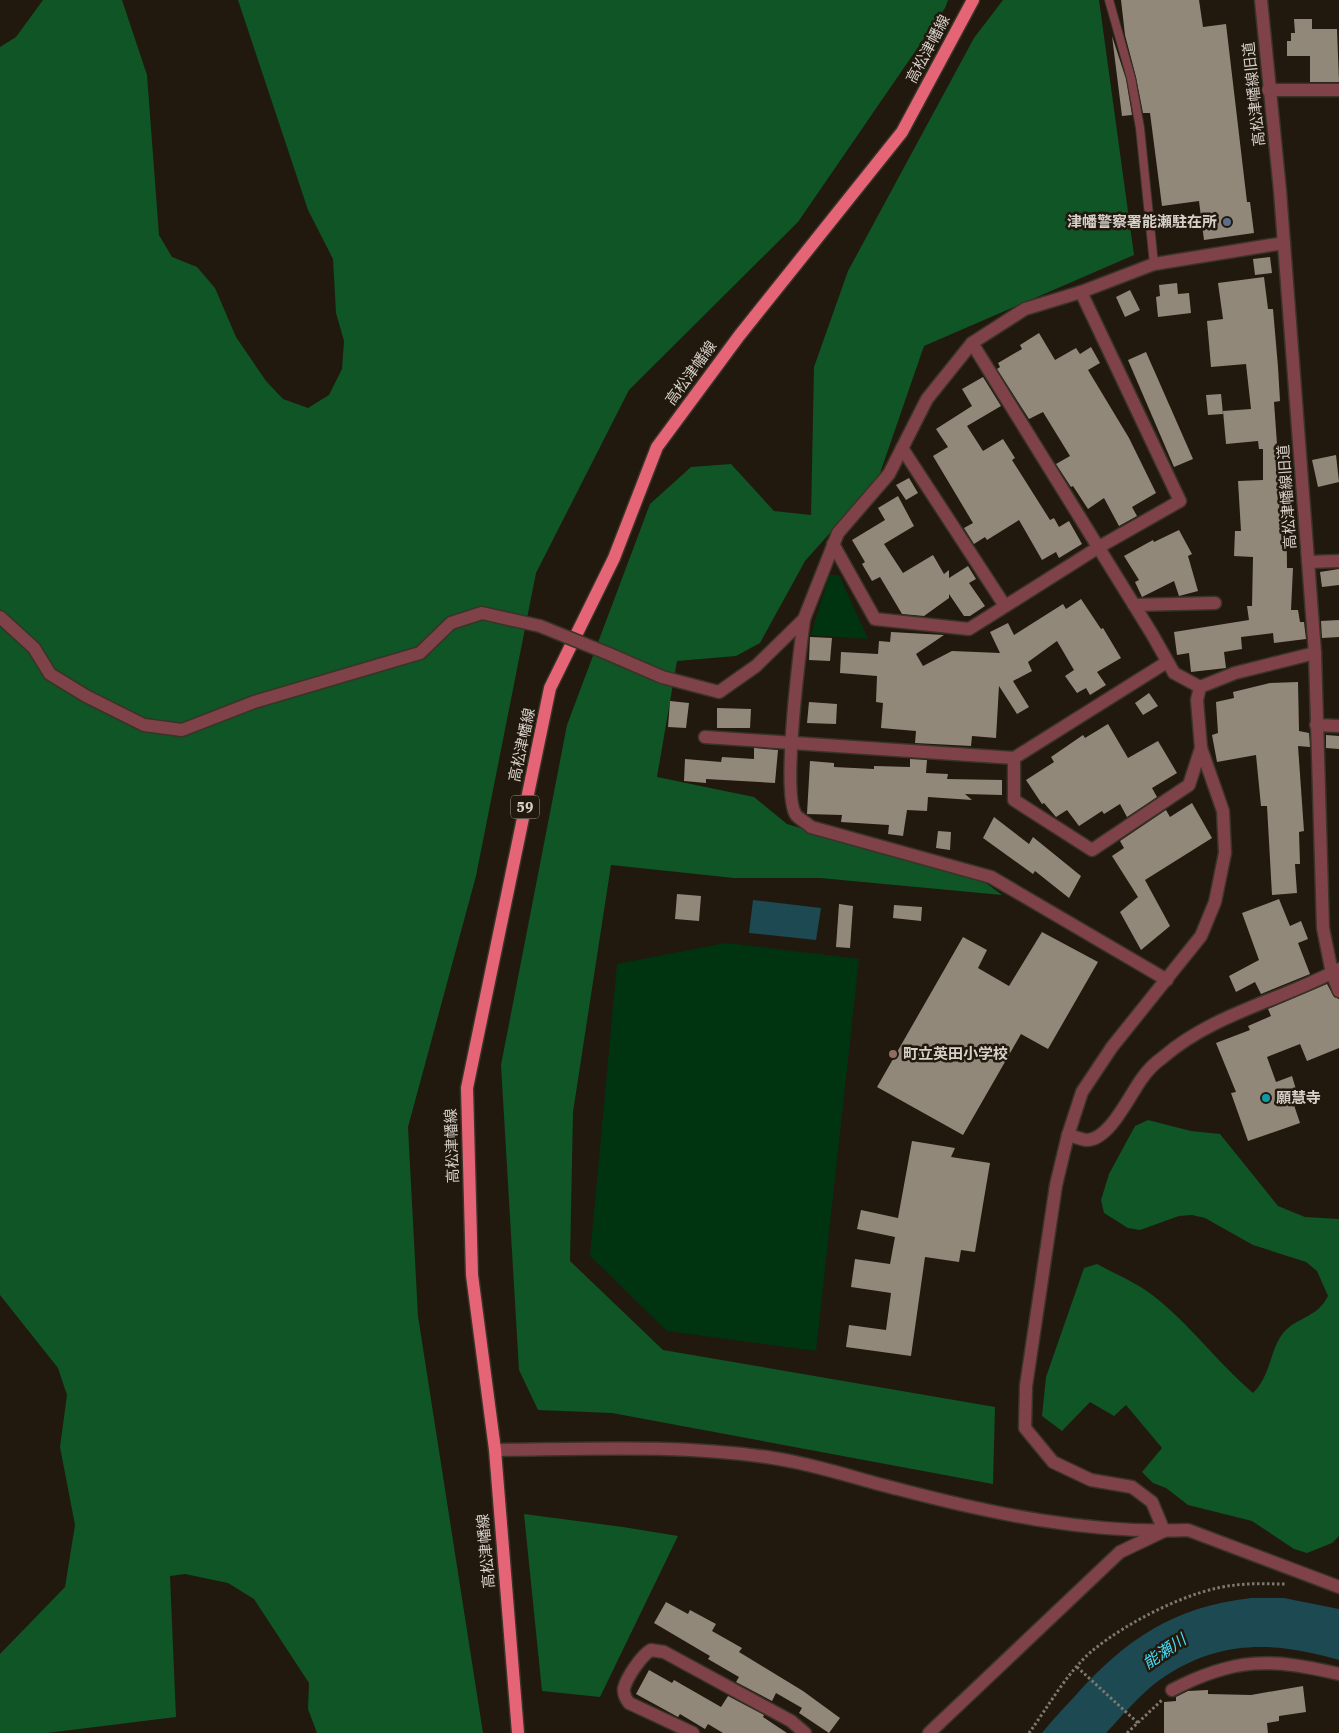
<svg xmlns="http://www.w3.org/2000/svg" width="1339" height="1733" viewBox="0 0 1339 1733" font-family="'IBM Plex Serif','Noto Sans JP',serif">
	<rect width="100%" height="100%" fill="#21190e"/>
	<!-- green -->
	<g fill="#003410">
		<path d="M 829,575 L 839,575 L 868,639 L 811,635 Z"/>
		<path d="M 726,943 L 859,959 L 816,1351 L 667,1331 L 590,1256 L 617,964 Z"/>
	</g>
	<!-- forest -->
	<g fill="#0f5525">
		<path d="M 43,0 L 122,0 L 147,75 L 159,235 L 172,257 L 197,267 L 215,288 L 236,337 L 266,381 L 283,399 L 308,408 L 329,395 L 342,369 L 344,341 L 336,313 L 333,259 L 308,210 L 238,0 L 948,0 L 945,8 L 798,222 L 629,390 L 536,573 L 476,876 L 408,1127 L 418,1316 L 483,1733 L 317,1733 L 308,1709 L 309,1683 L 254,1599 L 228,1583 L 185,1574 L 170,1576 L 176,1717 L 47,1733 L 0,1733 L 0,1654 L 65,1587 L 75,1525 L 60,1447 L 67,1395 L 58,1368 L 0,1295 L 0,47 L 16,37 Z"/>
		<path d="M 1003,0 L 1099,0 L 1134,255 L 924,346 L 878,479 L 805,561 L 760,643 L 736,656 L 677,661 L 657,777 L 754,797 L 787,824 L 986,883 L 1002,895 L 820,878 L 734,878 L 611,865 L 573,1112 L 570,1261 L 663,1350 L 995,1407 L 993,1484 L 612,1413 L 538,1410 L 519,1370 L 501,1065 L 567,725 L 650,504 L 691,467 L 731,464 L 774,511 L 811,515 L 814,367 L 848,271 L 974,38 Z"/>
		<path d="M 1148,1120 L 1191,1131 L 1220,1134 L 1278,1206 L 1305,1217 L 1339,1219 L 1339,1536 L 1332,1543 L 1307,1553 L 1294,1549 L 1252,1521 L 1188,1505 L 1166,1488 L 1153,1483 L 1142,1472 L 1162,1448 L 1126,1405 L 1114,1416 L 1090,1402 L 1062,1431 L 1042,1416 L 1046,1377 L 1084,1268 L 1097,1264 C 1115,1274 1135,1282 1151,1294 C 1189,1323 1217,1362 1253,1393 C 1272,1374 1269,1350 1284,1332 C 1299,1316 1317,1318 1328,1296 L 1317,1271 L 1306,1262 L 1253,1245 L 1205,1218 L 1192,1215 L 1179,1216 L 1140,1230 L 1128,1228 L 1104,1213 L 1101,1200 L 1109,1174 L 1135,1126 Z"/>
		<path d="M 524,1514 L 623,1527 L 678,1536 L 600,1697 L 542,1691 Z"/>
	</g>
	<!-- water -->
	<g fill="#1c4952">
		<path d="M 753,900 L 821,908 L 816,940 L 749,933 Z"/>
		<path d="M 1251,1598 L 1284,1598 L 1339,1609 L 1339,1660 C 1277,1642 1223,1639 1167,1675 C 1143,1690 1125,1713 1106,1733 L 1042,1733 C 1052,1720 1064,1708 1075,1696 C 1126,1639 1173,1607 1251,1598 Z"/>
	</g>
	<!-- building -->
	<g fill="#92887a">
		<path d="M 1121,0 L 1199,0 L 1203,27 L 1226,24 L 1247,202 L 1250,202 L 1254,233 L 1204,240 L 1199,201 L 1162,206 L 1150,113 L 1143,113 L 1136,77 L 1125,35 Z"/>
		<path d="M 1294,19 L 1312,19 L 1312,29 L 1337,29 L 1339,82 L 1310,82 L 1310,56 L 1287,56 L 1287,41 L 1291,41 L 1291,33 L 1295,33 Z"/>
		<path d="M 1112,36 L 1126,79 L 1132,115 L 1122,116 Z"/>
		<path d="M 1270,257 L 1272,273 L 1255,275 L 1253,259 Z"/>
		<path d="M 1264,277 L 1268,309 L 1273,309 L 1278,367 L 1280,401 L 1274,402 L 1278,458 L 1282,458 L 1282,479 L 1286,478 L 1287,568 L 1293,568 L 1291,610 L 1298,610 L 1300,622 L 1304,622 L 1306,639 L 1274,643 L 1273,633 L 1241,637 L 1242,649 L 1224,652 L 1226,668 L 1191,672 L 1189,653 L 1177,655 L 1174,632 L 1249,620 L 1247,606 L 1252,606 L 1253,557 L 1234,556 L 1235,531 L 1241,531 L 1238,481 L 1263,480 L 1263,449 L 1259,449 L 1258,441 L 1226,444 L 1223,411 L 1251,409 L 1246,364 L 1211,367 L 1207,321 L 1223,319 L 1218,283 Z"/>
		<path d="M 1177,283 L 1178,294 L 1189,293 L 1191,313 L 1158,317 L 1156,297 L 1160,296 L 1159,285 Z"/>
		<path d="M 1130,290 L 1140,310 L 1125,317 L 1116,297 Z"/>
		<path d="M 1039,333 L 1055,360 L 1076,348 L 1080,354 L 1091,347 L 1100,363 L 1088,370 L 1129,438 L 1156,493 L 1132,507 L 1137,516 L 1119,526 L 1104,498 L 1088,509 L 1073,486 L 1071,487 L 1056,464 L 1070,456 L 1043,412 L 1029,419 L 997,369 L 1000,367 L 998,363 L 1022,349 L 1020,345 Z"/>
		<path d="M 1146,352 L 1193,459 L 1174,467 L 1128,360 Z"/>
		<path d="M 983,377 L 1001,406 L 967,426 L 983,451 L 1003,439 L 1015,458 L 1012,460 L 1050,520 L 1054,518 L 1059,527 L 1069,521 L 1082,544 L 1059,558 L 1056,552 L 1042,560 L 1019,520 L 987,540 L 985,537 L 974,544 L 964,528 L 973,523 L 933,456 L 948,447 L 936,429 L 972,406 L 962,389 Z"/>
		<path d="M 1221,394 L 1223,414 L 1208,415 L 1206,395 Z"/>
		<path d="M 1336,455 L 1339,482 L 1318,487 L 1312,460 Z"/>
		<path d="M 909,478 L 918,493 L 906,500 L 896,485 Z"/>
		<path d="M 898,496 L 914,526 L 884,544 L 903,573 L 933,555 L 944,574 L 949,570 L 949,578 L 968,566 L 976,579 L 969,583 L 985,606 L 970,616 L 964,616 L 949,594 L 949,598 L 924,616 L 902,614 L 880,577 L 872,581 L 862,564 L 865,562 L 852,540 L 885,520 L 878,508 Z"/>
		<path d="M 1179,530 L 1192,554 L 1188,556 L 1198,591 L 1179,596 L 1174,581 L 1142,597 L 1135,582 L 1139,580 L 1124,556 L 1153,540 L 1154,542 Z"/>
		<path d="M 1339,569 L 1339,585 L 1322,587 L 1320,572 Z"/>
		<path d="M 1081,599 L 1101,629 L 1103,628 L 1121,658 L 1097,672 L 1106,685 L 1090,695 L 1086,688 L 1077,693 L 1065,676 L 1074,670 L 1057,641 L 1028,662 L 1032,671 L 1013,681 L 1029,707 L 1017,714 L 999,686 L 996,738 L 972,736 L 971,746 L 915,743 L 916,731 L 881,728 L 883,703 L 876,702 L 877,676 L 840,673 L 841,652 L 878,654 L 879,641 L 890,642 L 891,632 L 944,635 L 916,654 L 923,666 L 952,651 L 1000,653 L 990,632 L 1008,623 L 1014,635 L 1063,604 L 1066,609 Z"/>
		<path d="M 1339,620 L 1339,637 L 1322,638 L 1321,621 Z"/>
		<path d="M 810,637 L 832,638 L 830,661 L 809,660 Z"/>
		<path d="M 1298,682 L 1299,731 L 1309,733 L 1310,747 L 1298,746 L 1304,831 L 1299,832 L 1300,864 L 1295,864 L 1297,893 L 1272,895 L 1267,806 L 1261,806 L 1256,755 L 1217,762 L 1212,735 L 1218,733 L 1216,702 L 1234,698 L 1233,692 L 1270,683 Z"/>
		<path d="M 1149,693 L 1158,706 L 1143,715 L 1135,703 Z"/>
		<path d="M 670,701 L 689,703 L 686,728 L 668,727 Z"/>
		<path d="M 809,702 L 837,704 L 836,724 L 807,723 Z"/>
		<path d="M 717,708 L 751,709 L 750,728 L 717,728 Z"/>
		<path d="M 1108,724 L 1128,758 L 1158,741 L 1177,773 L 1152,788 L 1157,797 L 1127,817 L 1120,804 L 1104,814 L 1102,811 L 1079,826 L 1067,810 L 1056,817 L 1044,803 L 1042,804 L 1026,780 L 1054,762 L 1051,757 L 1083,735 L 1085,738 Z"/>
		<path d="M 1326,735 L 1339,736 L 1339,749 L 1326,748 Z"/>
		<path d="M 754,748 L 778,750 L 775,783 L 706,779 L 706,783 L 684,781 L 685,759 L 721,762 L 722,757 L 754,759 Z"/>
		<path d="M 910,759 L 927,760 L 926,773 L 948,774 L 947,779 L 1002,780 L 1002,795 L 965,794 L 972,800 L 928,797 L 927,811 L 907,810 L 903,836 L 888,834 L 889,825 L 841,822 L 842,815 L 807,814 L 810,761 L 834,763 L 834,767 L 874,769 L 874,766 L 910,767 Z"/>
		<path d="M 1192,803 L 1212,838 L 1145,880 L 1170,926 L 1141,950 L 1120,912 L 1138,897 L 1112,856 L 1124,848 L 1120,841 L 1166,810 L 1170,817 Z"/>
		<path d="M 994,817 L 1029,844 L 1033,837 L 1081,876 L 1069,898 L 1035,871 L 1033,874 L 983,838 Z"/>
		<path d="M 938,831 L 951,832 L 950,850 L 936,848 Z"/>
		<path d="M 677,894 L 701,896 L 699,921 L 675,919 Z"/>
		<path d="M 1279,899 L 1290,926 L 1301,921 L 1308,939 L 1298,943 L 1310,974 L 1261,994 L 1255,982 L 1236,992 L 1229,976 L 1259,960 L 1242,913 Z"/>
		<path d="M 839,904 L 853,906 L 850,948 L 836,947 Z"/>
		<path d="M 894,905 L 922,907 L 921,921 L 893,918 Z"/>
		<path d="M 1042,932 L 1098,962 L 1048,1049 L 1021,1034 L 963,1135 L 877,1087 L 963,937 L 987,950 L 978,968 L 1009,986 Z"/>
		<path d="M 1327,984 L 1334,997 L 1339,999 L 1339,1048 L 1307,1061 L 1300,1044 L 1267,1057 L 1276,1082 L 1292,1076 L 1300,1103 L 1294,1105 L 1300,1123 L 1248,1141 L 1231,1093 L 1236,1092 L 1216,1043 L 1250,1030 L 1248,1026 L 1271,1016 L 1268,1009 Z"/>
		<path d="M 912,1141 L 955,1148 L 951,1157 L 990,1163 L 975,1252 L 961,1250 L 959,1262 L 925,1257 L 911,1356 L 846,1347 L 849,1325 L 886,1330 L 891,1293 L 851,1287 L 855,1259 L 890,1264 L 895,1237 L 857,1229 L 861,1210 L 898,1218 Z"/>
		<path d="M 666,1602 L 688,1614 L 690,1610 L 716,1624 L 712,1631 L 742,1648 L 739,1652 L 803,1691 L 840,1718 L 829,1733 L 799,1713 L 802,1708 L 776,1693 L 772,1701 L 736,1682 L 739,1677 L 708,1659 L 710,1656 L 654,1623 Z"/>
		<path d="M 649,1670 L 672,1683 L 674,1680 L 721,1707 L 728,1696 L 764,1715 L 763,1717 L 787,1733 L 723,1733 L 708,1724 L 705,1729 L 680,1714 L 678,1717 L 636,1694 Z"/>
		<path d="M 1303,1686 L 1306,1712 L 1279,1716 L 1279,1721 L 1267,1723 L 1268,1733 L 1164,1733 L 1164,1702 L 1176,1701 L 1176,1697 L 1188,1691 L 1208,1690 L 1208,1694 L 1251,1695 Z"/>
	</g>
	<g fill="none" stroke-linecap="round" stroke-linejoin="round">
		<!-- service casing -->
		<g stroke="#3a3328" stroke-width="10">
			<path id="service" d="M 1109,0 L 1131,78 L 1140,128 L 1154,264"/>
		</g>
		<!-- minor casing -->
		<g stroke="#3a3328" stroke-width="15">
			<g id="minor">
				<path d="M 1268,90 L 1339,90"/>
				<path d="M 972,343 L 1152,634 L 1174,673 L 1200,687"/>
				<path d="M 902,448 L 1005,606"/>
				<path d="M 833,544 L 875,619 L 969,629 L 1099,547 L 1180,501 L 1081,292"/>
				<path d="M 1308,562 L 1339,561"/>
				<path d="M 1134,605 L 1215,603"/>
				<path d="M 0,617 L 34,648 L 50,674 L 86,696 L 144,725 L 182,730 L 254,702 L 420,653 L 451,623 L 482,613 L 540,626"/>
				<path d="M 804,619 C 800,650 781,794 796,815 C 799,819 807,823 811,827 L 991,877 L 1167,980"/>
				<path d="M 609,654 L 662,677 L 719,692 L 756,666 L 804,619 L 838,533 L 889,474 L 927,399 L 972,343 L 1025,309 L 1081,292 L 1154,264 L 1284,243"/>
				<path d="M 1316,725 L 1339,726"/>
				<path d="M 705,737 L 1014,758 L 1014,800 L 1092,850 L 1189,785 L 1201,748"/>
				<path d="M 1014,758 L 1167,662"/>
				<path d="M 1068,1135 C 1073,1136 1080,1139 1086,1140 C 1110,1141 1131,1092 1143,1077 C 1148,1070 1155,1063 1162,1058 C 1214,1013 1280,1001 1339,969"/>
				<path d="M 1172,1690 C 1235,1657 1271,1658 1339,1674"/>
				<path d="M 693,1733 L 629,1703 C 626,1699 623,1694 624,1688 C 627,1677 641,1656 651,1650 L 664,1652 L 791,1721 L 805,1733"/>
				<path d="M 929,1733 L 1120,1552 L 1164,1531"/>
			</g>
		</g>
		<!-- tertiary casing -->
		<g stroke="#3a3328" stroke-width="15">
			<g id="tertiary">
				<path d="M 1261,0 L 1280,191 L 1315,653 L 1323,928 L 1332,973 L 1339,991"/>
				<path d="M 495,1450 C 587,1449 681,1444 773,1458 C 815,1464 857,1479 898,1489 C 993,1514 1089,1534 1188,1530 L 1339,1587"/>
				<path d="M 1164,1531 L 1152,1502 L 1132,1487 L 1091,1480 L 1053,1462 L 1025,1428 L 1026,1386 L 1056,1185 L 1068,1135 L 1082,1092 L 1112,1047 L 1201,936 L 1215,902 L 1225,853 L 1223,811 L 1201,748 L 1197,700 L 1200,687 L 1235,673 L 1315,653"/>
			</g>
		</g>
		<!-- primary casing -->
		<g stroke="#3a3328" stroke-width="15">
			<path id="primary" d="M 518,1733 L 495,1450 L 472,1275 L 467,1088 L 550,688 L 614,558 L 657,447 L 739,336 L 902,132 L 973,0"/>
		</g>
		<!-- path -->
		<g stroke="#7f786f" stroke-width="3" stroke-dasharray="2.5 2.5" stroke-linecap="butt">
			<path d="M 1077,1667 L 1138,1723"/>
			<path d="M 1029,1733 C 1048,1707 1068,1671 1092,1651 C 1127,1622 1191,1589 1236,1585 C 1252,1583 1269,1584 1286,1584"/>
			<path d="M 1127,1733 L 1163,1699"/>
		</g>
		<!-- service -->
		<use href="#service" stroke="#804249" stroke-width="8"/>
		<!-- minor -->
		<use href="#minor" stroke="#804249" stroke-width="12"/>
		<!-- tertiary -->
		<use href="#tertiary" stroke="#804249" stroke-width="12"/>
		<!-- primary -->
		<use href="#primary" stroke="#e56576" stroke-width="12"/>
		<!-- minor-bridge casing -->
		<g stroke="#3a3328" stroke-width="15" stroke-linecap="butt">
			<path id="minor-bridge" d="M 540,626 L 609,654"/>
		</g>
		<!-- minor-bridge -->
		<use href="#minor-bridge" stroke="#804249" stroke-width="12"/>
	</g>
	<!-- markers -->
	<circle fill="#5c6f8a" stroke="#21190e" stroke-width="2" cx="1227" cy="222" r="5"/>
	<circle fill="#8d6e63" stroke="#21190e" stroke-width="2" cx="893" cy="1054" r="5"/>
	<circle fill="#0f9aa8" stroke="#21190e" stroke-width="2" cx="1266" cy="1098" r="5"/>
	<g text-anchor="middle" stroke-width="5" stroke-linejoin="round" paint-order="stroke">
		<!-- shield labels -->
		<rect fill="#21190e" stroke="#a09991" stroke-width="1" x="511" y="795.5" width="28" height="23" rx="4"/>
		<g font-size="14" font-weight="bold" fill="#d6d0c9">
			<text x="525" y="812">59</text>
		</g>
		<!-- street labels -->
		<g font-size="15" fill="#d6d0c9" stroke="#21190e">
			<text transform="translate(928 49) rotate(-62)" y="5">高松津幡線</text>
			<text transform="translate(1254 94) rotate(-96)" y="5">高松津幡線旧道</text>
			<text transform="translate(691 373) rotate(-54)" y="5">高松津幡線</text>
			<text transform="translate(1287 497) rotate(-94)" y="5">高松津幡線旧道</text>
			<text transform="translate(522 745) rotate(-78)" y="5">高松津幡線</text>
			<text transform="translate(452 1146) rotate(-92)" y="5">高松津幡線</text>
			<text transform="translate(486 1551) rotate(-95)" y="5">高松津幡線</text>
		</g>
		<!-- poi labels -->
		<g font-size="15" font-weight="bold" fill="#d6d0c9" stroke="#21190e" text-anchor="start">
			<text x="1217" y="227" text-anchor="end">津幡警察署能瀬駐在所</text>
			<text x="903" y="1059">町立英田小学校</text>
			<text x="1276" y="1103">願慧寺</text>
		</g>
		<!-- water labels -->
		<g font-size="16" font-style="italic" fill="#48dbf6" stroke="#21190e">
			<text transform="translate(1164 1651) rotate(-34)" y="6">能瀬川</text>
		</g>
	</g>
</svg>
